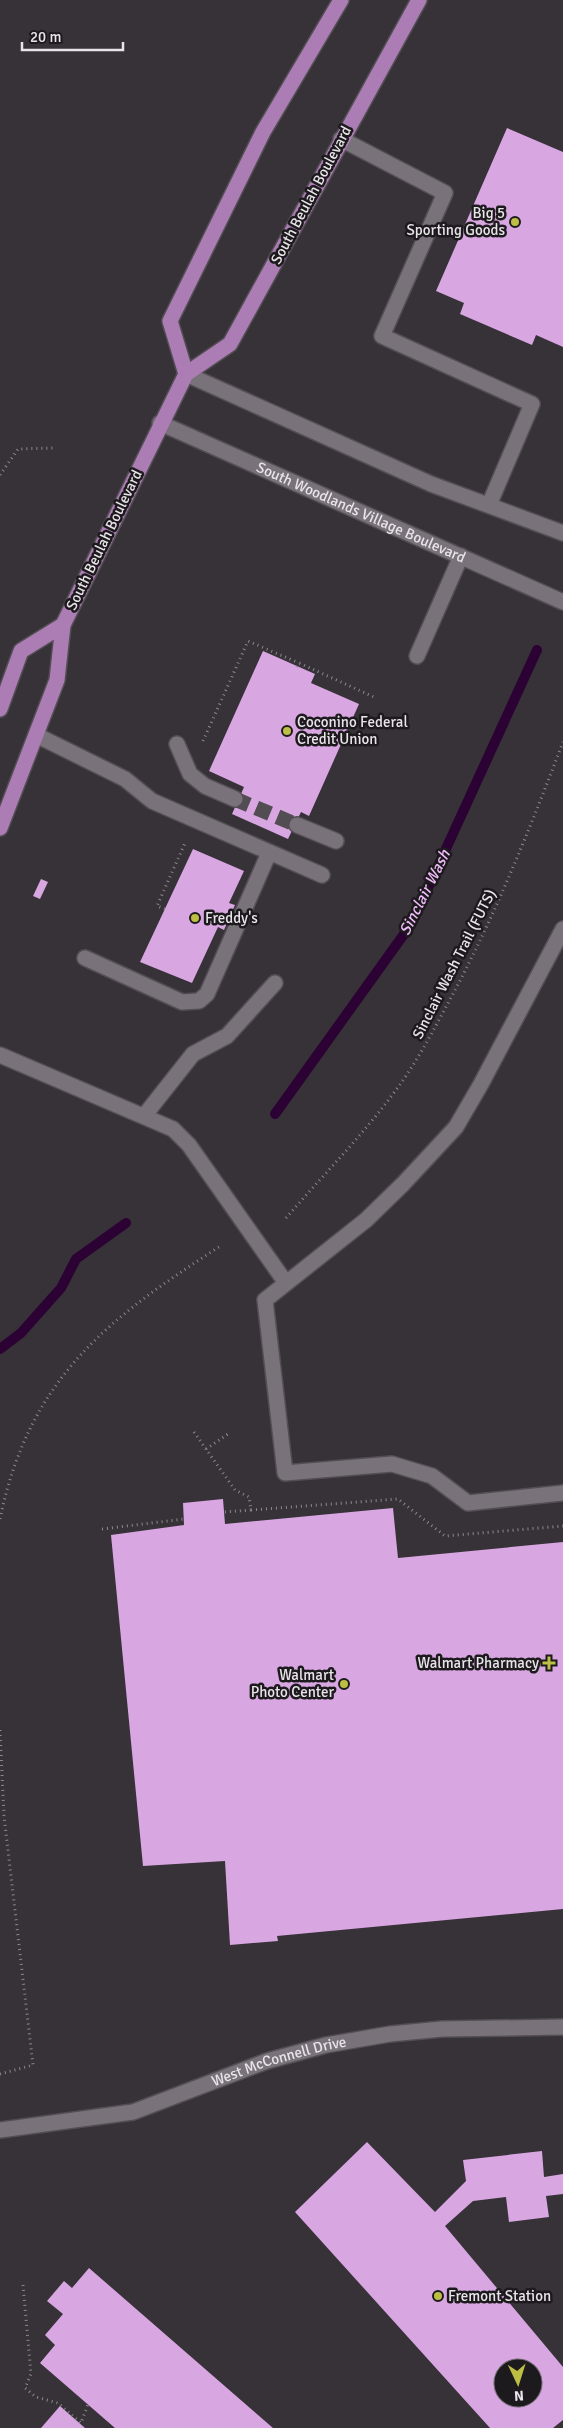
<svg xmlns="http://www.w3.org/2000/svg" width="563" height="2428" viewBox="0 0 563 2428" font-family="Signika,sans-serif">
	<rect width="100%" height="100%" fill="#373138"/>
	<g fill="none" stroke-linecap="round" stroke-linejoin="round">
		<!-- stream -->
		<g stroke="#2c0234" stroke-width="10">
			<path d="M 275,1114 L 412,923 L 537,650"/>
			<path d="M 0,1349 L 21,1333 L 61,1288 L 76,1259 L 126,1223"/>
		</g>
	</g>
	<!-- building -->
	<g fill="#d8a6e1" fill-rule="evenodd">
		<path d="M 507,128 L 563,152 L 563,347 L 536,335 L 532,345 L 460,314 L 464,303 L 436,291 Z"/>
		<path d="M 263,651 L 315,674 L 311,683 L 359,704 L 309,816 L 301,812 L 288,839 L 232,814 L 244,787 L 209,771 Z"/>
		<path d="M 193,849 L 244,871 L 229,903 L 235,905 L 224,930 L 218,927 L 192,983 L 140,962 Z"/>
		<path d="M 41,879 L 48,882 L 40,899 L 33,896 Z"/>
		<path d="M 223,1499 L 225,1524 L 393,1508 L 398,1558 L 563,1542 L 563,1909 L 277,1936 L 278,1941 L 230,1945 L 225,1861 L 143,1866 L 111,1535 L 184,1525 L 183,1503 Z"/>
		<path d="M 367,2142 L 435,2212 L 466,2181 L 463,2160 L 542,2151 L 544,2177 L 563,2174 L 563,2194 L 546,2196 L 549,2217 L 509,2222 L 506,2197 L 473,2201 L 445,2226 L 563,2367 L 563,2420 L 553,2428 L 490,2428 L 295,2212 ZM 503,2368 L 533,2368 L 533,2398 L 503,2398 Z"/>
		<path d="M 89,2268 L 273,2428 L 115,2428 L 40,2363 L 55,2345 L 45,2335 L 63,2314 L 47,2301 L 64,2281 L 72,2288 Z"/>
		<path d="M 60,2406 L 85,2428 L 41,2428 Z"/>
	</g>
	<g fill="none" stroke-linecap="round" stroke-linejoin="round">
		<!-- minor-tunnel -->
		<path stroke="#524c53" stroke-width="15" stroke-dasharray="15 8" stroke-linecap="butt" d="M 235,799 L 297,825"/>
		<!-- minor casing -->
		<g stroke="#534e54" stroke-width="18">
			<g id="minor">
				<path d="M 341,139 L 445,193 L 382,336 L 532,404 L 489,505"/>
				<path d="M 186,374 L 431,484 L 563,533"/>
				<path id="s1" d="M 160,423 L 563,602"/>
				<path d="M 417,656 L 461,556"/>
				<path d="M 36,735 L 125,779 L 152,801 L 322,875"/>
				<path d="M 177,744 L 190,774 L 205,786 L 235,799"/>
				<path d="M 297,825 L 336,841"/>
				<path d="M 563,929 L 481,1084 L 456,1127 L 403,1184 L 366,1220 L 265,1300 L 285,1473 L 392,1464 L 432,1476 L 468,1503 L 563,1493"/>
				<path d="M 85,958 L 182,1002 L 199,1001 L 207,994 L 269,853"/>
				<path d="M 0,1055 L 173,1129 L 189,1145 L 286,1283"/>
				<path d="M 144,1116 L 193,1054 L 227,1036 L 275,983"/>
				<path id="s2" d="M 0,2130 L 133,2112 L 267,2061 L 326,2045 L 390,2034 L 442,2029 L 563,2027"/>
			</g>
		</g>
		<!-- major casing -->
		<g stroke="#534e54" stroke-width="18">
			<g id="major">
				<path d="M 186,374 L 170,321 L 263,132 L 341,0"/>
				<path d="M 0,709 L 21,651 L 63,625"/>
				<path d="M 0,828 L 57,680 L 63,625 L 186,374 L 230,344 L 419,0"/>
			</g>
		</g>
		<!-- path -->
		<g stroke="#8d888e" stroke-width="3" stroke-dasharray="1 4" stroke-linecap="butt">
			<path d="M 0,475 L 18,449 L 53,448"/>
			<path d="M 297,667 L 299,663 L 374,697"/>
			<path d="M 203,741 L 248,641 L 299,663"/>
			<path d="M 165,909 L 157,906 L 185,843"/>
			<path d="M 286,1218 C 324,1174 367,1131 401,1083 C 419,1058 433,1031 447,1005 C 493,921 529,831 563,742"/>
			<path d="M 194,1432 L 235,1490 L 249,1497 L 251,1510 L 224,1512"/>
			<path d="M 206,1449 L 228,1434"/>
			<path d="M 251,1510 L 398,1499 L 445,1536 L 563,1526"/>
			<path d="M 0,1519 C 29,1379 106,1320 219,1247"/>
			<path d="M 102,1529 L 184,1519"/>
			<path d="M 0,1730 L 4,1816 L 33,2065 L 0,2074"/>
			<path d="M 23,2285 L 31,2374 L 25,2388 L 36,2397 L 58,2403 L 81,2423 L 88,2404"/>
		</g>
		<!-- minor -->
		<use href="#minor" stroke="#7a727b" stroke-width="15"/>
		<!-- major -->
		<use href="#major" stroke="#ac7db5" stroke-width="15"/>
	</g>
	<!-- markers -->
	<g fill="#bcbf44" stroke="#1d1a1d" stroke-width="2">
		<circle cx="515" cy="222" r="5"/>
		<circle cx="287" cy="731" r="5"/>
		<circle cx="195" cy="918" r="5"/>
		<path d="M546.5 1655.5h5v5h5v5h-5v5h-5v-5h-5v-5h5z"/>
		<circle cx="344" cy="1684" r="5"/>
		<circle cx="438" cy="2296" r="5"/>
	</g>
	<g text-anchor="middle" stroke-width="5" stroke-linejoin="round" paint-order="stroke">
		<!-- street labels -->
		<g font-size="15" fill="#e8e4e9" stroke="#1d1a1d">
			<text transform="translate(311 195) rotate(-62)" y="5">South Beulah Boulevard</text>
			<text dy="5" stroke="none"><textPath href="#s1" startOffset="220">South Woodlands Village Boulevard</textPath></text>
			<text transform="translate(104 540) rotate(-64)" y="5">South Beulah Boulevard</text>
			<text transform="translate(454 964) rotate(-63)" y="5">Sinclair Wash Trail (FUTS)</text>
			<text dy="5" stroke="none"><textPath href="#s2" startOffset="289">West McConnell Drive</textPath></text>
		</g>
		<!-- poi labels -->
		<g font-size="15" fill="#e8e4e9" stroke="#1d1a1d" text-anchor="end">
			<text x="505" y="218">Big 5<tspan x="505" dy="17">Sporting Goods</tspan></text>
			<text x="297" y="727" text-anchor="start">Coconino Federal<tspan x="297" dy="17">Credit Union</tspan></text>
			<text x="205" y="923" text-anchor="start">Freddy's</text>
			<text x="539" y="1668">Walmart Pharmacy</text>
			<text x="334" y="1680">Walmart<tspan x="334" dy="17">Photo Center</tspan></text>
			<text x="448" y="2301" text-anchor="start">Fremont Station</text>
		</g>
		<!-- water labels -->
		<g font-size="16" font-style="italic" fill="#f0bbfa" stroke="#1d1a1d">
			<text transform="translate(424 892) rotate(-63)" y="6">Sinclair Wash</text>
		</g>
	</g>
	<!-- north arrow -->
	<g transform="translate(518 2383) rotate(176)"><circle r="24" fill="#1d1a1d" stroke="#6e6b6f"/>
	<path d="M0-4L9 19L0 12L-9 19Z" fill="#bcbf44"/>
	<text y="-8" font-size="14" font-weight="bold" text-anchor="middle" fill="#e8e4e9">N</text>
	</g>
	<!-- scale -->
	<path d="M22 42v8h101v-8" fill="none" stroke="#e8e4e9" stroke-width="2.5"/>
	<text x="30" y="42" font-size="15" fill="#e8e4e9" stroke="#1d1a1d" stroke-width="4" paint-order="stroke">20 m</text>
</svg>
